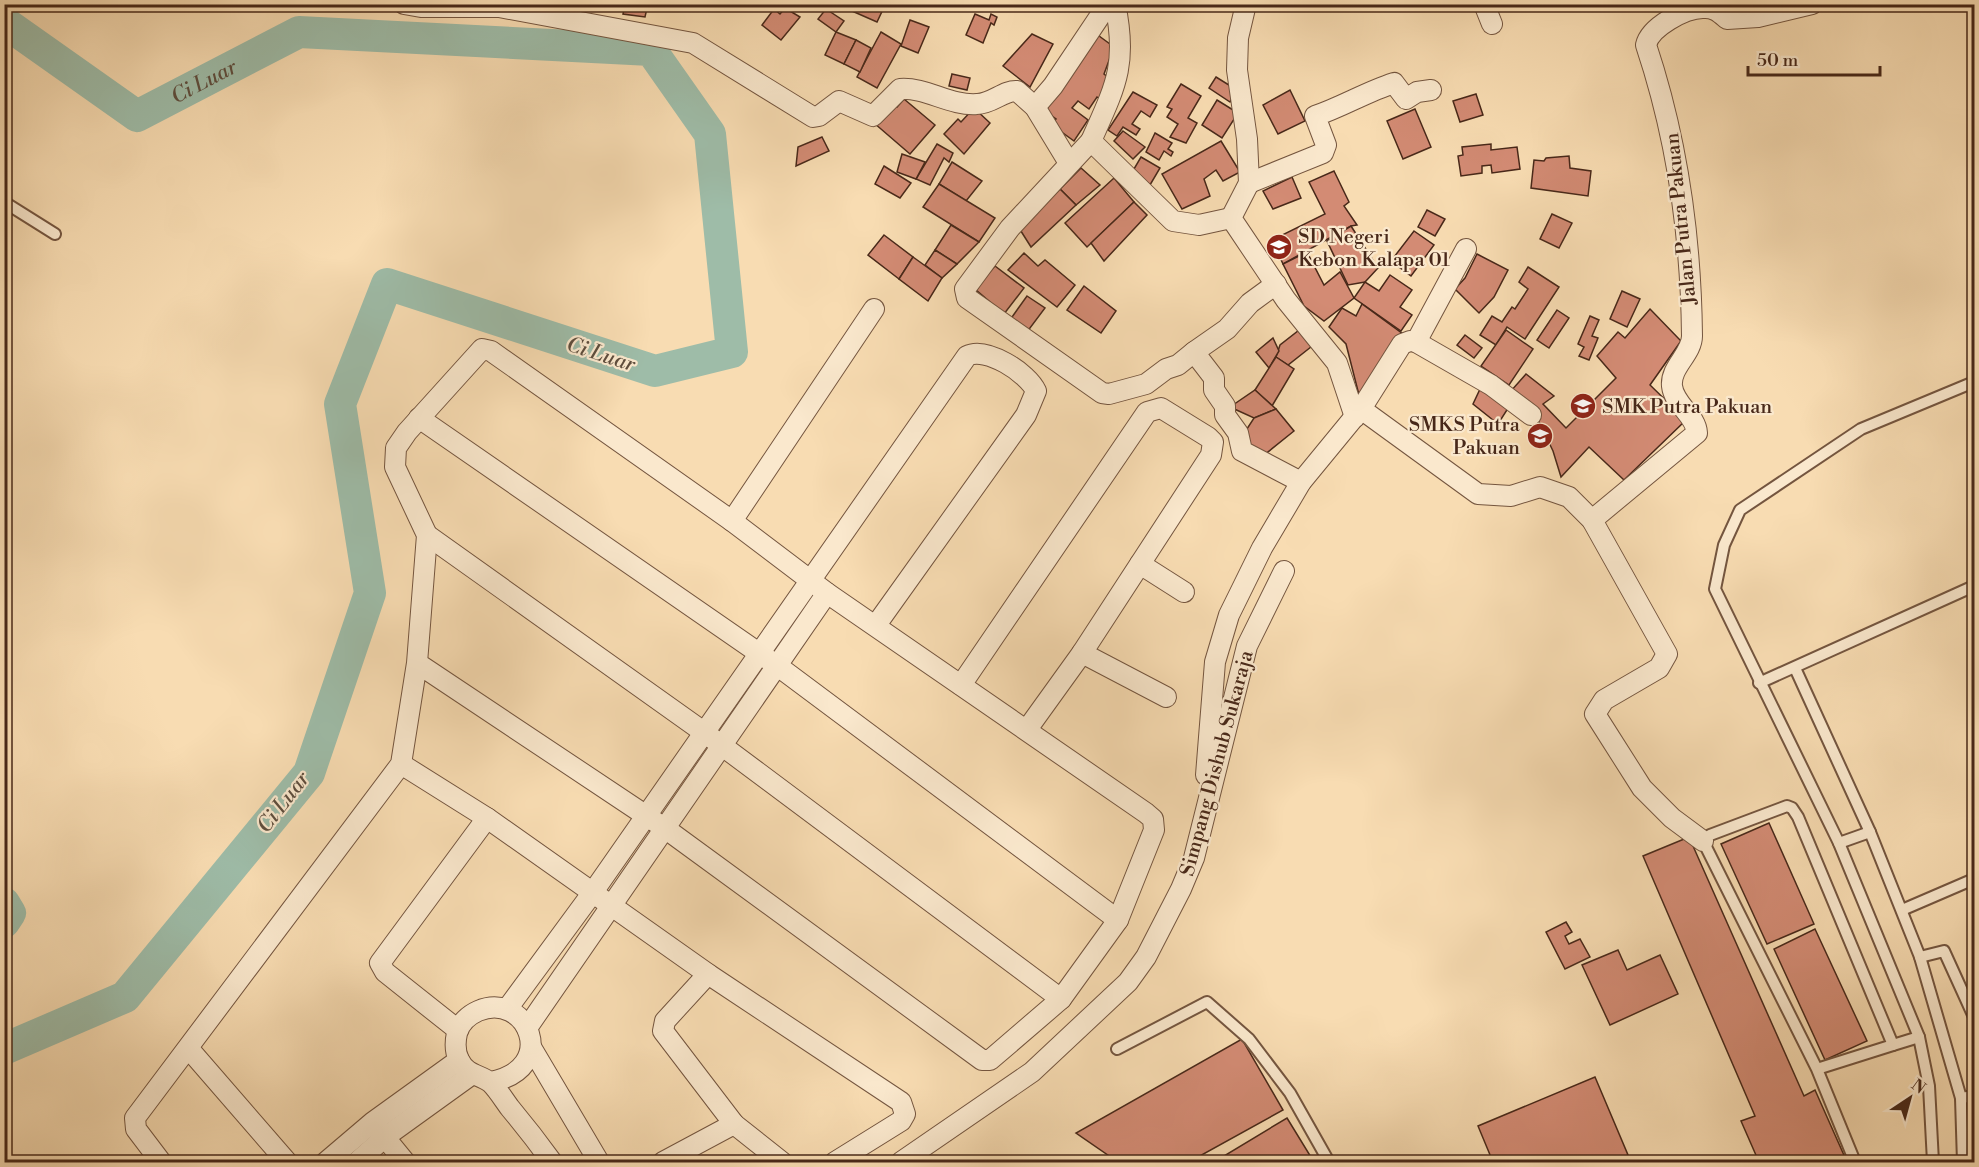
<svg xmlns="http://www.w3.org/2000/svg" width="1979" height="1167" viewBox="0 0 1979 1167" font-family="'Libre Bodoni',serif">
	<rect width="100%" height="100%" fill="#f8dcb2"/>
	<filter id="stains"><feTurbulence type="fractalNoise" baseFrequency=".00333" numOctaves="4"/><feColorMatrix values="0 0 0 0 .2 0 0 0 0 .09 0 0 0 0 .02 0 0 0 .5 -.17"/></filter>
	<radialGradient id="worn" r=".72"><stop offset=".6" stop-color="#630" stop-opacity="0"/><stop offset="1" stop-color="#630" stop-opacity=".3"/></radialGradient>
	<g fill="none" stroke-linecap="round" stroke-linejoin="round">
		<!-- river -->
		<g stroke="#9ebca8" stroke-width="32">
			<path id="s1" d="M 4,22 L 137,116 L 299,32 L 651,50 L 710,134 L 732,352 L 655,371 L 387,284 L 340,404 L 370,593 L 309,773 L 125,997 L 4,1049"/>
			<path d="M 4,903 L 10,913 L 4,922"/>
		</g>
	</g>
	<!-- building -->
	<g fill="#d38b74" stroke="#482819" stroke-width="1.5">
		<path d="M 625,4 L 648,4 L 645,17 L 623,14 Z"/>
		<path d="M 854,4 L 883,4 L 885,5 L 877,22 L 852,11 Z"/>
		<path d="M 785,8 L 800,17 L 781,40 L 762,25 L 774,9 L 780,14 Z"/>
		<path d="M 826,9 L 844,21 L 836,32 L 818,19 Z"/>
		<path d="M 975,14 L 989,20 L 991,14 L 997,17 L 994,25 L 991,23 L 983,43 L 966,35 Z"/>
		<path d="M 910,20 L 929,27 L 918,53 L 901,46 Z"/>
		<path d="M 836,32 L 856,40 L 844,64 L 825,55 Z"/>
		<path d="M 881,32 L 901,44 L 877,88 L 857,77 Z"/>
		<path d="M 1095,33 L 1114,47 L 1104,74 L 1109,78 L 1103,101 L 1097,97 L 1089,109 L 1078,101 L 1072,108 L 1088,120 L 1074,141 L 1052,125 L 1056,119 L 1041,108 Z"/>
		<path d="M 1032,34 L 1053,44 L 1030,87 L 1003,66 Z"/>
		<path d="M 856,40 L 871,48 L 860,72 L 844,64 Z"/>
		<path d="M 952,74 L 970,78 L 967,90 L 949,86 Z"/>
		<path d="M 1216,77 L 1237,90 L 1230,102 L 1209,88 Z"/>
		<path d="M 1181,84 L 1201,96 L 1188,118 L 1197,123 L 1186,143 L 1170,137 L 1178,124 L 1167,117 L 1172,109 L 1167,107 Z"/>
		<path d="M 1290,90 L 1305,121 L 1278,134 L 1263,105 Z"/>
		<path d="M 1133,92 L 1157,105 L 1150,117 L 1141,111 L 1132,124 L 1140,129 L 1136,135 L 1123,127 L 1117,136 L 1108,130 Z"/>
		<path d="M 1476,94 L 1483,115 L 1460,122 L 1453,101 Z"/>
		<path d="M 904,99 L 935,125 L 910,154 L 874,123 L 891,103 L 897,107 Z"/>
		<path d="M 1217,100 L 1238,113 L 1222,138 L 1202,125 Z"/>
		<path d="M 974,108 L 990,123 L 964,154 L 944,134 L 958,119 L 961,122 Z"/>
		<path d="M 1415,109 L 1431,147 L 1403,159 L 1387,121 Z"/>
		<path d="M 1123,131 L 1145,147 L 1133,159 L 1114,141 Z"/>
		<path d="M 1155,133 L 1172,143 L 1168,149 L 1173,152 L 1171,156 L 1164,151 L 1159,160 L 1146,152 Z"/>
		<path d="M 822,137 L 829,151 L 796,166 L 798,147 Z"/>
		<path d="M 1221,141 L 1240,172 L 1223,181 L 1216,170 L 1204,179 L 1210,196 L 1182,209 L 1162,174 Z"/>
		<path d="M 937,144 L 953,153 L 949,162 L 944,158 L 930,185 L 916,179 Z"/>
		<path d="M 1491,144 L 1491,150 L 1517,147 L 1520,169 L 1492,173 L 1491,165 L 1482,166 L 1482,173 L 1461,176 L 1458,156 L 1463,155 L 1462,147 Z"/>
		<path d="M 902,154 L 925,162 L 916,179 L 897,172 Z"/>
		<path d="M 1569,156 L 1570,168 L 1591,171 L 1588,196 L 1531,188 L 1534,160 L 1544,161 L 1546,158 Z"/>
		<path d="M 1141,157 L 1160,168 L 1150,185 L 1131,174 Z"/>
		<path d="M 952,162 L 982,181 L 966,201 L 939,184 Z"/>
		<path d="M 884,166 L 911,183 L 900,198 L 875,184 Z"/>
		<path d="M 1081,168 L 1100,185 L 1076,205 L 1060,189 Z"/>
		<path d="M 1334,171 L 1349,202 L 1344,206 L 1357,225 L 1351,226 L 1283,264 L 1272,240 L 1325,214 L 1309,182 Z"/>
		<path d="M 1292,177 L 1301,198 L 1273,209 L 1263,191 Z"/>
		<path d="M 1114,178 L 1134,202 L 1087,247 L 1065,223 Z"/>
		<path d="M 939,184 L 995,218 L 979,242 L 923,207 Z"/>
		<path d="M 1060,189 L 1076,205 L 1031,247 L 1019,228 Z"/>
		<path d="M 1134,202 L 1147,215 L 1104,261 L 1091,243 Z"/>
		<path d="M 1427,210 L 1445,219 L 1435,236 L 1418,227 Z"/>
		<path d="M 1552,214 L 1572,223 L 1559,248 L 1540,239 Z"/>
		<path d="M 951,225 L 979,242 L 957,264 L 935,250 Z"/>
		<path d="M 1351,226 L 1378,268 L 1365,282 L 1348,285 L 1327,241 Z"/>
		<path d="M 1414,231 L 1434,245 L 1411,276 L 1391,261 Z"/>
		<path d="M 884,235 L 913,257 L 899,279 L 868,255 Z"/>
		<path d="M 935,250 L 957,264 L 942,278 L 925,265 Z"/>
		<path d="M 1307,252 L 1324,285 L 1340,272 L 1354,298 L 1324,321 L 1304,306 L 1283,264 Z"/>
		<path d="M 1024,253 L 1038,266 L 1045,260 L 1075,285 L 1057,307 L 1008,270 Z"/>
		<path d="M 1477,254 L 1508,270 L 1494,297 L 1479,313 L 1455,289 L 1465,278 Z"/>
		<path d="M 913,257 L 942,278 L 928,301 L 899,279 Z"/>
		<path d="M 995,266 L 1024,288 L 1004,314 L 975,289 Z"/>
		<path d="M 1528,267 L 1559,287 L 1525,339 L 1507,327 L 1496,345 L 1480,335 L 1492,316 L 1502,322 L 1512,307 L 1515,309 L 1528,289 L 1519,282 Z"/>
		<path d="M 1390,275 L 1412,290 L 1400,307 L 1412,315 L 1401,331 L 1354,298 L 1365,282 L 1379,291 Z"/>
		<path d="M 1084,286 L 1116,311 L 1101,333 L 1067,310 Z"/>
		<path d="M 1622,291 L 1640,299 L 1627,327 L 1610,319 Z"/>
		<path d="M 1027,296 L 1045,308 L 1024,336 L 1007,324 Z"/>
		<path d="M 1362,304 L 1403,334 L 1359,395 L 1346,344 L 1329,327 L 1342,308 L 1356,316 Z"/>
		<path d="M 1650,309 L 1681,341 L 1650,385 L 1686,420 L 1624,480 L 1589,447 L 1561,477 L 1553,451 L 1532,407 L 1510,392 L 1526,374 L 1554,396 L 1543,404 L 1566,428 L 1616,378 L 1597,356 L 1618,332 L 1625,338 Z"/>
		<path d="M 1557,310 L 1569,318 L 1549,348 L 1537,340 Z"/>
		<path d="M 1590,316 L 1599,320 L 1592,336 L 1598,338 L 1589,360 L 1579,356 L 1584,347 L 1578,344 Z"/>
		<path d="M 1303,327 L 1316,343 L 1288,365 L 1276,357 L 1280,345 Z"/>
		<path d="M 1506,330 L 1533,349 L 1509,385 L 1481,366 Z"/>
		<path d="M 1465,335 L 1482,348 L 1474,358 L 1457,345 Z"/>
		<path d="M 1273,338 L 1279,351 L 1269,368 L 1256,352 Z"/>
		<path d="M 1276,357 L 1294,369 L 1272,406 L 1255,390 Z"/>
		<path d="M 1481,387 L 1512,402 L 1498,424 L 1473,404 Z"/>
		<path d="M 1255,390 L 1276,409 L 1254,418 L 1230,407 Z"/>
		<path d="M 1276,409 L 1294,431 L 1258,460 L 1241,438 L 1254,418 Z"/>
		<path d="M 1769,823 L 1814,924 L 1767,944 L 1721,844 Z"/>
		<path d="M 1689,837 L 1804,1096 L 1815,1090 L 1847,1162 L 1759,1162 L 1741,1121 L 1755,1116 L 1643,856 Z"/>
		<path d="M 1566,922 L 1572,932 L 1565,936 L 1569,944 L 1580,939 L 1590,957 L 1565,969 L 1546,932 Z"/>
		<path d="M 1815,929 L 1867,1041 L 1825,1060 L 1774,949 Z"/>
		<path d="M 1618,950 L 1627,970 L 1660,955 L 1678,994 L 1610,1025 L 1582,965 Z"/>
		<path d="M 1242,1039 L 1283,1110 L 1189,1162 L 1118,1162 L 1076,1133 Z"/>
		<path d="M 1595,1077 L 1628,1155 L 1613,1162 L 1493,1162 L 1478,1126 Z"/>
		<path d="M 1287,1118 L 1314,1162 L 1214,1162 Z"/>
	</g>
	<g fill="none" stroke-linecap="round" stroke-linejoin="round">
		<!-- lane casing -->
		<g stroke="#74553f" stroke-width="14">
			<g id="lane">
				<path d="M 4,202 L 55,234"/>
				<path d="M 1795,668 L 1870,832 L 1920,957 L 1961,1098 L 1963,1162"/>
				<path d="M 1759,683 L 1974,586"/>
				<path d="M 1839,843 L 1870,832"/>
				<path d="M 1902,910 L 1974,879"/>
				<path d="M 1920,957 L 1944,951 L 1974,1017"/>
				<path d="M 1893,1045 L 1919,1037"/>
				<path d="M 1117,1049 L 1207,1002 L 1249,1039 L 1290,1093 L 1329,1162"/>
				<path d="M 1817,1069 L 1893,1045 L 1798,817 L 1792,808 L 1787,806 L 1710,835 L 1703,841 L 1817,1069 L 1855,1162"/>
				<path d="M 1961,1098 L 1974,1096"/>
				<path d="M 1933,1162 L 1929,1086 L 1919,1037 L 1839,843 L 1715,589 L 1724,545 L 1740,510 L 1861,429 L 1974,382"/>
			</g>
		</g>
		<!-- street casing -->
		<g stroke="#74553f" stroke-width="22">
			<g id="street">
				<path d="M 404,4 L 421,7 L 499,7 L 693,43 L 813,117 L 819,116 L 839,101 L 873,116 L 900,89 C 926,87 950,106 977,104 C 992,104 1004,90 1017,91 L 1035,107 L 1069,163"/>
				<path d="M 1115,4 C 1128,65 1115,87 1091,141 L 1173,221 L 1199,225 L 1231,218"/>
				<path d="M 1246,4 L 1238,38 L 1237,70 L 1247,139 L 1249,183 L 1231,218 L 1286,300 L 1337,363 L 1355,417"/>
				<path d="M 1484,4 L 1492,24"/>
				<path d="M 1035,107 L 1053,86 L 1108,4"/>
				<path d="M 1091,141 L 1010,228 L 965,289 L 967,298 L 1102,393 L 1109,394 L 1146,384 L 1166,369 L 1178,365 L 1194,352 L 1214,378 L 1214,390 L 1225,406 L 1225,415 L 1238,433 L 1242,451 L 1301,482"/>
				<path d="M 1249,183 L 1323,153 L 1326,145 L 1315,116 C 1342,107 1366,92 1394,83 L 1406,99 L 1417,92 L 1431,90"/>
				<path d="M 1416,342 L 1466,249"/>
				<path d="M 1194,352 L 1227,329 L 1250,303 L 1276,284"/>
				<path d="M 1361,409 L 1478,494 L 1511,496 L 1540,487 L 1569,497 L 1592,520 L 1667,654 L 1659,668 L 1604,700 L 1595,714 L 1642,788 L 1672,818 L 1703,841"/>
				<path d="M 419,418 L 779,667 L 1118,920"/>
				<path d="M 1592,520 L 1697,433 C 1696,415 1674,405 1672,386 C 1670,367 1692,354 1692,336 C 1691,237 1677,138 1646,45 C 1650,27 1685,8 1703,8 C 1714,7 1720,13 1727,19 L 1758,17 L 1812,4"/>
				<path d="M 732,521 L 874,309"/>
				<path d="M 427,535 L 705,733 L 1061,999"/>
				<path d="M 1140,564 L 1184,592"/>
				<path d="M 1082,653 L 1166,697"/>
				<path d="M 961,685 L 1147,412 L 1161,408 L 1208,437 L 1213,442 L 1211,455 L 1082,653 L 1028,728"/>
				<path d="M 401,764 L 487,818 L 380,963 L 385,972 L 458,1030"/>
				<path d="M 1206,775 L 1215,662 L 1229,615 L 1262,548 L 1301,482 L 1361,409 L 1402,344 L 1410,341 L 1416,342 L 1491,385 L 1531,415"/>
				<path d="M 487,818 L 708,974 L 901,1102 L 905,1114 L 901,1121 L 835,1162"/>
				<path d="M 708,974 L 665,1021 L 663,1031 L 734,1124"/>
				<path d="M 507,1009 L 593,892 L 967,356 C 986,346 1028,373 1036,391 L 1026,415 L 876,625"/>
				<path d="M 527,1028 L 827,593"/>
				<path d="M 531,1047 L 599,1162"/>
				<path d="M 189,1049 L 287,1162"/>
				<path d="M 490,1082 C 561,1069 527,990 478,1011 C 469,1015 460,1023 457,1033 C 455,1042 455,1052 459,1060 C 467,1076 480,1074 491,1083 C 498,1090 504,1100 510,1108 C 525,1126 539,1144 552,1162"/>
				<path d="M 378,1129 L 405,1162"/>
				<path d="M 161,1162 L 136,1129 L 135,1118 L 401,764 L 417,663 L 427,535 L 395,467 L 396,448 L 407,432 L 482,349 L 491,351 L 732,521 L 827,593 L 1146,813 L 1153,819 L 1154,830 L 1118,920 L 1061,999 L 990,1060 L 982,1060 L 666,829 L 417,663"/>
				<path d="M 326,1162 L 373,1122 L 459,1060"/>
				<path d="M 357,1162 L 385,1137 L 471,1075"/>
				<path d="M 663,1162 L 734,1124 L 782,1162"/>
				<path d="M 901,1162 L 1032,1072 L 1128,982 L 1146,957 L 1181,889 L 1194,858 L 1247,646 L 1284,571"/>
			</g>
		</g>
		<!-- lane -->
		<use href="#lane" stroke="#fae8cd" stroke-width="10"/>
		<!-- street -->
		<use href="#street" stroke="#fae8cd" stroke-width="20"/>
	</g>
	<!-- icons -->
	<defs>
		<g id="school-disc" transform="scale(1.35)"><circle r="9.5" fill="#8f2418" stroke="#fae8cd"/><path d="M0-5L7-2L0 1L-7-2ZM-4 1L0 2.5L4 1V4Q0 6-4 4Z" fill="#fff"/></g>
	</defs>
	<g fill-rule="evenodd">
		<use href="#school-disc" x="1279" y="247"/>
		<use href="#school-disc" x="1583" y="406"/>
		<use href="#school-disc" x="1540" y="436"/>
	</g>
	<g text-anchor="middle" stroke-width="4.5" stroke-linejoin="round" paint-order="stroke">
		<!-- street labels -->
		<g font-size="20" fill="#482819" stroke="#fae8cd">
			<text transform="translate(1680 219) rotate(-96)" y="7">Jalan Putra Pakuan</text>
			<text transform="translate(1216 763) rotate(-75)" y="7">Simpang Dishub Sukaraja</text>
		</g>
		<!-- poi labels -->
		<g font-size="20" fill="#482819" stroke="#fae8cd" text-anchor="start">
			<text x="1298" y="243">SD Negeri<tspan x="1298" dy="23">Kebon Kalapa 01</tspan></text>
			<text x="1602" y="413">SMK Putra Pakuan</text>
			<text x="1520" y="431" text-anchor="end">SMKS Putra<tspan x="1520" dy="23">Pakuan</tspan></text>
		</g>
		<!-- water labels -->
		<g font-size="21" font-style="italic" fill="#5e4d3d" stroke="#fae8cd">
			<text dy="7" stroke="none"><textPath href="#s1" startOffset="238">Ci Luar</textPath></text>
			<text transform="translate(601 354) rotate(18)" y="7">Ci Luar</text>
			<text transform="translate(283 802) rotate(-52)" y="7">Ci Luar</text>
		</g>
	</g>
	<!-- margin -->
	<rect width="1979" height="1167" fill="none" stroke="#f8dcb2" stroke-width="24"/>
	<rect x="6" y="6" width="1967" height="1155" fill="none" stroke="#482819" stroke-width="3"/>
	<rect x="12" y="12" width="1955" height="1143" fill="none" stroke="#482819" stroke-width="1.5"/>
	<!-- north arrow -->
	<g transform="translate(1910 1098) rotate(36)" stroke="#fae8cd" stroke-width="4.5" paint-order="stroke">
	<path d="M0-4.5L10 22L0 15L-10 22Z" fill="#482819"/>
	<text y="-9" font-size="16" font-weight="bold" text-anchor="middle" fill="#482819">N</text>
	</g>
	<!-- scale -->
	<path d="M1748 66v9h132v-9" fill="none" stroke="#482819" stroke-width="3"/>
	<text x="1757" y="66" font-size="18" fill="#482819" stroke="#fae8cd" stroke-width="4.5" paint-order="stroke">50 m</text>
	<rect width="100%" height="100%" filter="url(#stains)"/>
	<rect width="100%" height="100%" fill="url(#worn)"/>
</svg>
